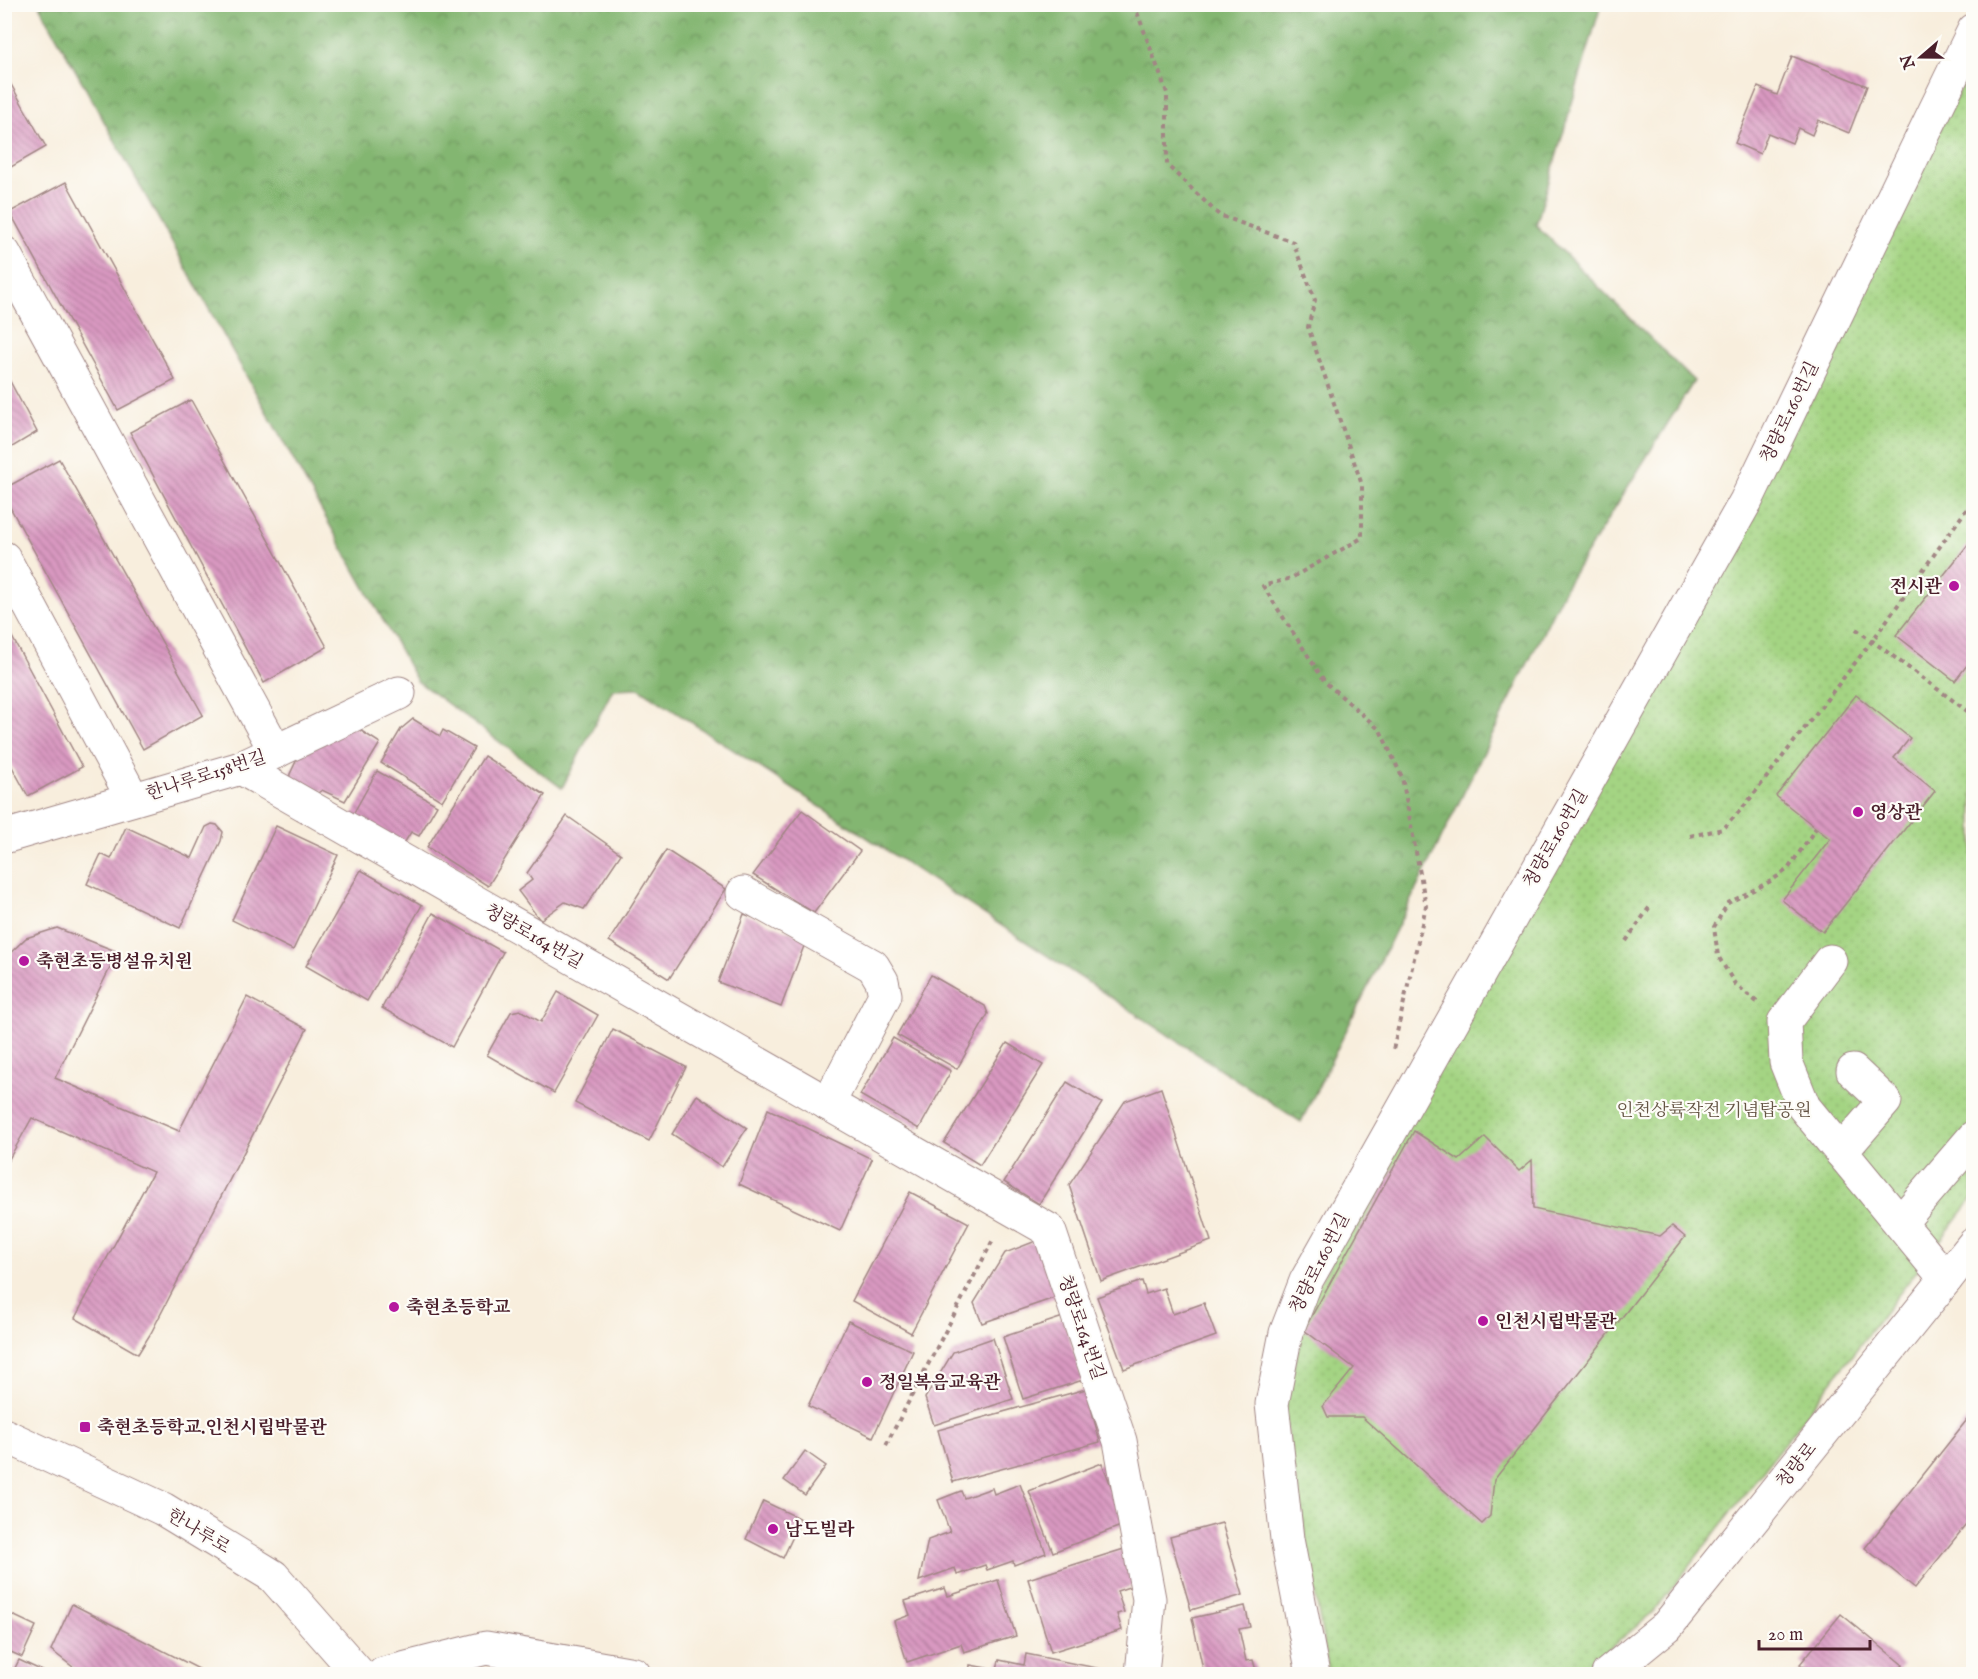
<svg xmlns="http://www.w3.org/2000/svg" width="1978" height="1679" viewBox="0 0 1978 1679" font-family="'IM FELL English','Noto Serif KR',serif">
	<defs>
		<pattern id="green-dots" width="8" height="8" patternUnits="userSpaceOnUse" patternTransform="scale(1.5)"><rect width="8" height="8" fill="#a4d483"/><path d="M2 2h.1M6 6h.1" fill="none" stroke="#8fb671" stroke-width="1.8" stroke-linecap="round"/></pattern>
		<pattern id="forest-crowns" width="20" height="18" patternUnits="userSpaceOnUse" patternTransform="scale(1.5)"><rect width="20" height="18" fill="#83b671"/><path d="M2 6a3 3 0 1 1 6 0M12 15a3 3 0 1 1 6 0" fill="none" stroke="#6d935d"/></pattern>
		<pattern id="building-back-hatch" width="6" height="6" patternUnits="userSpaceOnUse" patternTransform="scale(1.5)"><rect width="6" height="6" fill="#d999c1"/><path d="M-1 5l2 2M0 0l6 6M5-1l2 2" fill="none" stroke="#b27c9d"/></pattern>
	</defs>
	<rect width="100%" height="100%" fill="#fdfcf7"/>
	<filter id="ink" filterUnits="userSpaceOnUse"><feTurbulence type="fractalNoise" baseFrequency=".0167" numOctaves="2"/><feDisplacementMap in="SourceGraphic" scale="12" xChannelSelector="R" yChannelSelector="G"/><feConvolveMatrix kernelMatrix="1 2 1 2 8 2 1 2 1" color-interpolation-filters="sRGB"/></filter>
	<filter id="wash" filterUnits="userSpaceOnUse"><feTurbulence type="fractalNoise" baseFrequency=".008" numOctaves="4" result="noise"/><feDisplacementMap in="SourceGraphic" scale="24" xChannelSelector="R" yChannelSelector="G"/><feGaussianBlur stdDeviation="1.35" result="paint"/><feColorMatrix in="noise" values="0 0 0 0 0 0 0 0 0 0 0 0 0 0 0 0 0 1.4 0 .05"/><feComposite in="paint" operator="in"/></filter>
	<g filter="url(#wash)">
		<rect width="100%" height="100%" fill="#f8eedd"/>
		<!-- green -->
		<path fill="url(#green-dots)" stroke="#777a57" stroke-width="1.5" d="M 1973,66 L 1973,1198 L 1653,1613 L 1578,1674 L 1329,1674 L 1283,1407 L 1312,1297 Z"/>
		<!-- forest -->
		<path fill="url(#forest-crowns)" stroke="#666a4e" stroke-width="1.5" d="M 39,5 L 1601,5 L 1536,225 L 1694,381 L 1566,586 L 1301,1122 L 639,688 L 613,689 L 562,788 L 417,681 Z"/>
		<g id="blocks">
			<!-- building -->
			<g fill="url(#building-back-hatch)">
				<path d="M 1792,56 L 1867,86 L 1849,133 L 1818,120 L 1812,135 L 1798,128 L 1792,143 L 1768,133 L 1760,154 L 1735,143 L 1758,87 L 1777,95 Z"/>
				<path d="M 4,72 L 46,147 L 4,171 Z"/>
				<path d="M 66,182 L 175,380 L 118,410 L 10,212 Z"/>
				<path d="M 4,370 L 37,432 L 4,452 Z"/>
				<path d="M 191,400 L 327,647 L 264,683 L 130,432 Z"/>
				<path d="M 59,459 L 203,715 L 143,749 L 5,498 L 5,488 Z"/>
				<path d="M 1974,537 L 1974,656 L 1955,681 L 1896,635 Z"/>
				<path d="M 4,622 L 82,767 L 28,796 L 4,752 Z"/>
				<path d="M 1856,695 L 1910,738 L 1894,758 L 1935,791 L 1823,932 L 1782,900 L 1830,839 L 1776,796 Z"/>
				<path d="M 413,719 L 440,736 L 443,730 L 474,748 L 442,801 L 381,763 L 401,729 Z"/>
				<path d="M 352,725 L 380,743 L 345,801 L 322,790 L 315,795 L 289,785 L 290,774 L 300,753 Z"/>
				<path d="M 484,756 L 545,795 L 488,886 L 427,847 Z"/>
				<path d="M 377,771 L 437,805 L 419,836 L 411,832 L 403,845 L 352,816 Z"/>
				<path d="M 802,810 L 860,851 L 814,913 L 753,875 Z"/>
				<path d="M 567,816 L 621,854 L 584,909 L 565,902 L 540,920 L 518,891 L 532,880 L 527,873 Z"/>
				<path d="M 212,824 L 217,825 L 223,832 L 221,841 L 180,928 L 87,884 L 101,854 L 111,859 L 126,827 L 192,858 L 206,827 Z"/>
				<path d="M 276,826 L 338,855 L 293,950 L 232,920 Z"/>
				<path d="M 666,850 L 726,889 L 669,979 L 609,941 Z"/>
				<path d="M 361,870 L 422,905 L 367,1001 L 306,966 Z"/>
				<path d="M 433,913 L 503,952 L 452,1047 L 382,1008 Z"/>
				<path d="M 744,914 L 807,938 L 781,1007 L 718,982 Z"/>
				<path d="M 57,928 L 118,952 L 55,1078 L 179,1131 L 247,997 L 307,1029 L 151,1333 L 138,1354 L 75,1318 L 153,1172 L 32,1118 L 4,1168 L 4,959 L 26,938 Z"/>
				<path d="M 931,975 L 985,1006 L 988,1014 L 957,1069 L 897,1035 Z"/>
				<path d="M 558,992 L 598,1015 L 554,1093 L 487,1055 L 511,1012 L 520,1010 L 541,1022 Z"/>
				<path d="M 613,1029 L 686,1067 L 649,1141 L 575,1103 Z"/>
				<path d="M 893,1038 L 951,1071 L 919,1129 L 860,1095 Z"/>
				<path d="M 1007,1043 L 1043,1065 L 980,1165 L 944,1143 Z"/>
				<path d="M 1067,1082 L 1102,1103 L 1039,1204 L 1004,1182 Z"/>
				<path d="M 1161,1088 L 1211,1241 L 1101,1281 L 1069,1185 L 1125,1101 Z"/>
				<path d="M 697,1095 L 747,1128 L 722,1167 L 672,1134 Z"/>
				<path d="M 768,1109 L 872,1159 L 840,1231 L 739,1184 Z"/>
				<path d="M 1414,1131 L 1459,1160 L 1485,1137 L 1519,1171 L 1532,1160 L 1533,1209 L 1660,1236 L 1672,1226 L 1685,1237 L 1494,1480 L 1490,1516 L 1482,1524 L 1362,1417 L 1328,1417 L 1323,1406 L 1354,1368 L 1304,1330 Z"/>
				<path d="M 910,1192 L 969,1223 L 911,1333 L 852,1301 Z"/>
				<path d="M 1041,1239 L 1060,1296 L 982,1323 L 974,1303 L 1005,1253 Z"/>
				<path d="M 1142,1281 L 1146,1294 L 1164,1288 L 1173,1314 L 1204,1303 L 1216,1336 L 1124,1369 L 1097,1297 Z"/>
				<path d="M 1063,1317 L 1083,1380 L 1023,1399 L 1003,1337 Z"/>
				<path d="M 848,1321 L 913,1351 L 873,1437 L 808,1406 Z"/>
				<path d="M 993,1338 L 1013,1399 L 934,1425 L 925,1398 L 953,1352 Z"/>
				<path d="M 1086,1389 L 1100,1442 L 953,1482 L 938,1430 Z"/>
				<path d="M 1974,1411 L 1974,1515 L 1915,1588 L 1865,1548 Z"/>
				<path d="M 805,1451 L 826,1466 L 805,1495 L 784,1480 Z"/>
				<path d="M 1102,1463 L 1126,1524 L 1053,1552 L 1029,1491 Z"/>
				<path d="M 1020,1484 L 1046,1553 L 1014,1565 L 1013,1561 L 987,1570 L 985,1565 L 957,1575 L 955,1568 L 919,1581 L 928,1540 L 950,1532 L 938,1500 L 961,1491 L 964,1498 L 992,1488 L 994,1494 Z"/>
				<path d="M 763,1501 L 801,1519 L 783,1558 L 746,1539 Z"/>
				<path d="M 1222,1523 L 1243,1595 L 1191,1610 L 1170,1537 Z"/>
				<path d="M 1124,1549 L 1135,1585 L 1117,1591 L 1124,1612 L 1117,1614 L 1122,1630 L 1051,1652 L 1028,1579 Z"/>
				<path d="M 998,1580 L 1016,1636 L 964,1652 L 961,1644 L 907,1662 L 894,1621 L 910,1615 L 905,1601 L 945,1588 L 948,1596 Z"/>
				<path d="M 72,1604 L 199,1669 L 196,1674 L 82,1674 L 51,1650 Z"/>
				<path d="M 1245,1606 L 1250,1627 L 1239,1629 L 1246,1661 L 1253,1660 L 1257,1674 L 1204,1674 L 1192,1618 Z"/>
				<path d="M 4,1611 L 36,1626 L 22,1657 L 4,1649 Z"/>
				<path d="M 1841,1614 L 1903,1665 L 1896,1674 L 1796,1674 L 1807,1669 L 1800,1664 Z"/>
				<path d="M 1026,1654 L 1112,1671 L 1111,1674 L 969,1674 L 970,1665 L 997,1670 L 999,1660 L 1024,1665 Z"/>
				<path d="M 19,1660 L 49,1674 L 12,1674 Z"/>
			</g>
		</g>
	</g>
	<g filter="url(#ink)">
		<use href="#blocks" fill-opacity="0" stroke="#a18684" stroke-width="1.5"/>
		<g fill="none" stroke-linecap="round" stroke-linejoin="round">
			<!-- minor casing -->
			<g stroke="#a18684" stroke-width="35">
				<g id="minor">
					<path d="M 4,253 L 276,752"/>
					<path d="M 4,558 L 133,799"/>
					<path d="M 241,768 L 1049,1230 L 1120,1441 L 1149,1599 L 1142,1674"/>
					<path d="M 4,837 L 241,768 L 399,693"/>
					<path d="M 743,893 L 873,966 L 882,981 L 885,995 L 828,1104"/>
					<path d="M 1830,961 L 1784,1022 L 1786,1062 L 1804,1107 L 1946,1279"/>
					<path d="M 1841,1152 L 1885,1101 L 1853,1071"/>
					<path d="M 1900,1223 L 1974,1137"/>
					<path d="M 383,1674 L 486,1648 L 634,1674"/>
					<path d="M 1313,1674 L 1287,1539 L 1272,1404 L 1286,1333 L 1306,1281 L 1746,501 L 1974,30"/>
					<path d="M 1608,1674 L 1667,1626 L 1974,1244"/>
				</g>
			</g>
			<!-- major casing -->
			<g stroke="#a18684" stroke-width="35">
				<path id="major" d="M 4,1435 L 163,1509 L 273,1576 L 359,1674"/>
			</g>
			<!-- path -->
			<g stroke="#a18684" stroke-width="4" stroke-dasharray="4.5 4.5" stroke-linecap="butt">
				<path d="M 1134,4 L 1167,93 L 1167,165 L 1219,215 L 1293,242 L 1315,300 L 1308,327 L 1362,485 L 1362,538 L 1291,578 L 1263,586 L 1325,682 L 1380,730 L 1402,777 L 1426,906 L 1393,1050"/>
				<path d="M 1856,629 L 1974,716"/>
				<path d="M 1690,836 L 1723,829 L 1746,804 L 1872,641 L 1974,499"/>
				<path d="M 1626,941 L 1651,905"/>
				<path d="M 1757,1002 L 1735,984 L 1718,956 L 1714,927 L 1728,903 L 1771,881 L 1788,869 L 1816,828"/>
				<path d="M 886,1445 L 994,1238"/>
			</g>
			<!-- minor -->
			<use href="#minor" stroke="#fff" stroke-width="33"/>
			<!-- major -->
			<use href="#major" stroke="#fff" stroke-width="33"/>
		</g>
	</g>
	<!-- markers -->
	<g fill="#b5179e" stroke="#fdfcf7" stroke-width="2">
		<circle cx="1954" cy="586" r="6"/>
		<circle cx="1858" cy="812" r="6"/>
		<circle cx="24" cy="961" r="6"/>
		<circle cx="394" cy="1307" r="6"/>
		<circle cx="1483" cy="1321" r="6"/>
		<circle cx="867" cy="1382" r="6"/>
		<rect x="79" y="1421" width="12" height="12" rx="3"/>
		<circle cx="773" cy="1529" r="6"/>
	</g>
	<g text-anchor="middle" stroke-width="4.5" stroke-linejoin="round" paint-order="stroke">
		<!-- street labels -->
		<g font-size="18" fill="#4a1f2b" stroke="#fdfcf7">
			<text transform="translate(1789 412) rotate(-64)" y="6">청량로160번길</text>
			<text transform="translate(206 775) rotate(-18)" y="6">한나루로158번길</text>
			<text transform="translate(1555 838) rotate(-60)" y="6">청량로160번길</text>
			<text transform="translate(534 936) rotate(30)" y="6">청량로164번길</text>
			<text transform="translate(1319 1263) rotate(-63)" y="6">청량로160번길</text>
			<text transform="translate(1082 1327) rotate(71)" y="6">청량로164번길</text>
			<text transform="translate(1796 1465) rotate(-51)" y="6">청량로</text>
			<text transform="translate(199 1531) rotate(31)" y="6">한나루로</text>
		</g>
		<!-- poi labels -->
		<g font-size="18" font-weight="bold" fill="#4a1f2b" stroke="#fdfcf7" text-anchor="start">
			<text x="1942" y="592" text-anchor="end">전시관</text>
			<text x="1870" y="818">영상관</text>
			<text x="36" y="967">축현초등병설유치원</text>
			<text x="406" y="1313">축현초등학교</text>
			<text x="1495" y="1327">인천시립박물관</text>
			<text x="879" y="1388">정일복음교육관</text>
			<text x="97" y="1433">축현초등학교.인천시립박물관</text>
			<text x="785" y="1535">남도빌라</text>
		</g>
		<!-- park labels -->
		<g font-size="18" fill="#655545" stroke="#fdfcf7">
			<text x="1714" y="1116">인천상륙작전 기념탑공원</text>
		</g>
	</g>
	<!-- margin -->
	<rect width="1978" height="1679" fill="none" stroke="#fdfcf7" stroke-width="24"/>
	<!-- north arrow -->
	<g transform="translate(1921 57) rotate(250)" stroke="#fdfcf7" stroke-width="4.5" paint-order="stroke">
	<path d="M0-4.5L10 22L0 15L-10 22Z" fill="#4a1f2b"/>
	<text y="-9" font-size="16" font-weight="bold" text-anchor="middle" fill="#4a1f2b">N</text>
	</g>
	<!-- scale -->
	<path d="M1759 1640v9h111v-9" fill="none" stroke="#4a1f2b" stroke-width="3"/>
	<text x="1768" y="1640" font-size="18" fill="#4a1f2b" stroke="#fdfcf7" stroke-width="4.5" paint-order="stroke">20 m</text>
</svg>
